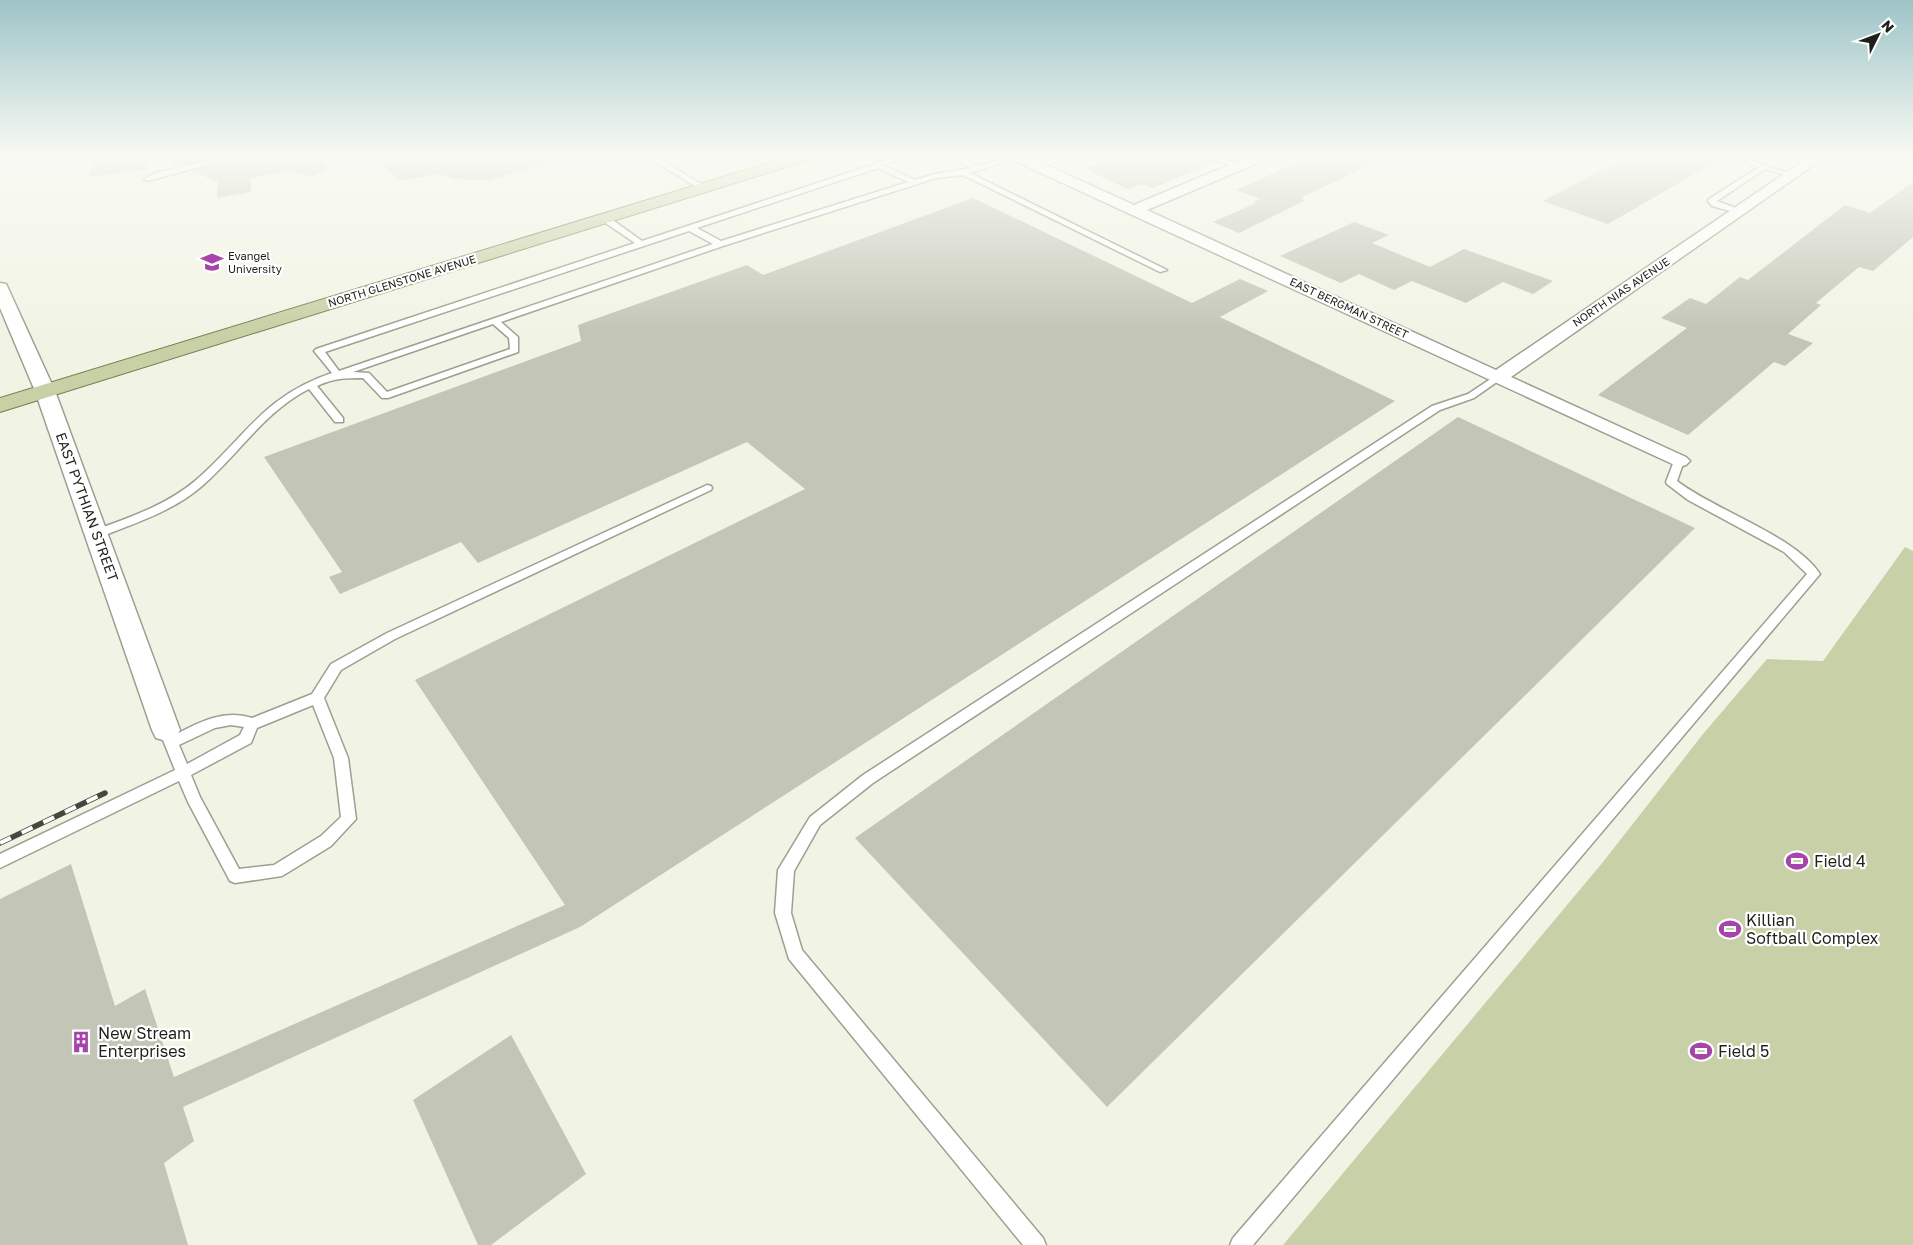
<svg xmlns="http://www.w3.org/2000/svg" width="1913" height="1245" viewBox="0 0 1913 1245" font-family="'Golos Text',sans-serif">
	<rect width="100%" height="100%" fill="#f1f4e5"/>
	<!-- green -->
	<path fill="#c8d0a7" d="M 1905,547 L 1913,551 L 1913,1245 L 1283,1245 L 1603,862 L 1703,734 L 1767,659 L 1823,661 Z"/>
	<!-- building -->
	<g fill="#c3c6b7">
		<path d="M 94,157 L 148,157 L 148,169 L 89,177 Z"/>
		<path d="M 158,157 L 216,157 L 178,166 Z"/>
		<path d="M 237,157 L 315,157 L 330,169 L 310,177 L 291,170 L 251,178 L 251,192 L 217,198 L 218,182 L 191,171 Z"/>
		<path d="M 373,157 L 549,157 L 550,163 L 489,180 L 455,179 L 439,174 L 401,181 Z"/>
		<path d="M 1115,157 L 1215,157 L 1214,161 L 1217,162 L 1153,188 L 1141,184 L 1128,189 L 1084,169 Z"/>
		<path d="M 1322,157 L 1387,157 L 1302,197 L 1304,201 L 1239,233 L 1213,222 L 1256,203 L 1253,202 L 1260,199 L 1236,190 L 1301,161 L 1307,163 Z"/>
		<path d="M 1626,157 L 1724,157 L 1608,224 L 1543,201 Z"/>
		<path d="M 1913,182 L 1913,237 L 1873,271 L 1859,267 L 1816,303 L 1821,305 L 1788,334 L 1813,343 L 1785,366 L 1774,362 L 1688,435 L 1598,395 L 1687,328 L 1661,318 L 1690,298 L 1706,304 L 1740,277 L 1748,280 L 1845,205 L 1870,213 Z"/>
		<path d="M 973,198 L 1192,303 L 1240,279 L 1268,291 L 1220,317 L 1395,401 L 580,927 L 183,1107 L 194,1141 L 164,1163 L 188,1245 L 0,1245 L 0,899 L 71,864 L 115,1006 L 145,989 L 174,1077 L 565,905 L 415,680 L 805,489 L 747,442 L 478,563 L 461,542 L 340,594 L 329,577 L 342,572 L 264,457 L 581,341 L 578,325 L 747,265 L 763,275 Z"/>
		<path d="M 1354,222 L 1389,235 L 1372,243 L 1430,267 L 1464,249 L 1553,281 L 1533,294 L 1503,282 L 1466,303 L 1412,281 L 1394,290 L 1359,274 L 1341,283 L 1280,256 Z"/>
		<path d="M 1458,417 L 1695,528 L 1107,1107 L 855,838 Z"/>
		<path d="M 511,1035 L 586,1174 L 491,1245 L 478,1245 L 413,1100 Z"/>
	</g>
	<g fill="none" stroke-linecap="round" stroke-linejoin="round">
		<!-- lane casing -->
		<g stroke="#9c9f91" stroke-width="3">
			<g id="lane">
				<path d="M 224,157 L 235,157 L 148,181 L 144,179 L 155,173 Z"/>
				<path d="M 648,157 L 656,157 L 708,188 L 701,190 Z"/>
				<path d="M 896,157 L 905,157 L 884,165 L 915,180 L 935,174 L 972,168 L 950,157 L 959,157 L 979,166 L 1008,157 L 1018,157 L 970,173 L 1167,270 L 1160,272 L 963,175 L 936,178 L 723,246 L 501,322 L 518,337 L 518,352 L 388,398 L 382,398 L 363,378 C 345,378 334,378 317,386 L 343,418 L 343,422 L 335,422 L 309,389 C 265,411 239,454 202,486 C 173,511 136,523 100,537 L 92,537 L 90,534 L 92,531 C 128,518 165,506 195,481 C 245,438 263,396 332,373 L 314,351 L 316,349 L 635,243 L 601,220 L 601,216 L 607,216 L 642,241 ZM 878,168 L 908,182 L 721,241 L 697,228 ZM 689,231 L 713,244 L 339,371 L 325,352 ZM 493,324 L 509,338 L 510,349 L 387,392 L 369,373 L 353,372 Z"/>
				<path d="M 1217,157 L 1226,157 L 1224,159 L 1242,166 L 1238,168 L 1216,160 Z"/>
				<path d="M 1745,157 L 1752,157 L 1751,159 L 1753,162 L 1796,175 L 1792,177 L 1765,169 L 1717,201 L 1741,210 L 1741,214 L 1712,206 L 1708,201 L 1709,199 L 1759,167 L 1749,164 L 1744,159 Z"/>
				<path d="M 1498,374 L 1503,377 L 1501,379 L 1474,398 L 1440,410 L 873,783 L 820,825 L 794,871 L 791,913 L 802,950 L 1043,1238 L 1046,1245 L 1023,1245 L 789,959 L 775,913 L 778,870 L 781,865 L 810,817 L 863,775 L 1432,406 L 1468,394 Z"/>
				<path d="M 1679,458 L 1684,461 L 1677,481 C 1716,511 1794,535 1820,574 L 1253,1245 L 1230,1245 L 1233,1238 L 1807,574 L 1784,552 L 1688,500 L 1667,484 L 1666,482 L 1674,461 Z"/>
				<path d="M 707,485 L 711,486 L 712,488 L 711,490 L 395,639 L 341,670 L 324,698 L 348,758 L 356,819 L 331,846 L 282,876 L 235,883 L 230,881 L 188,802 L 179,781 L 0,868 L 0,854 L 175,770 L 159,730 L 161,726 L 166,725 L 171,726 L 175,735 C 199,722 224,709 252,718 L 312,694 L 331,664 L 387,633 ZM 313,705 L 334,758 L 341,817 L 321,836 L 274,865 L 239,869 L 200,797 L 191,775 L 251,743 L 257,728 ZM 231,725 L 244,727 L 240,735 L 187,764 L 179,745 L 215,728 Z"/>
			</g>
		</g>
		<!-- street casing -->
		<g stroke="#9c9f91" stroke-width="3">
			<g id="street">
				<path d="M 1011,157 L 1029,157 L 1134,205 L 1248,157 L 1267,157 L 1265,160 L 1147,210 L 1496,370 L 1809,157 L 1825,157 L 1511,377 L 1686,457 L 1690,461 L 1686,465 L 1679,467 L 1013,160 Z"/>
				<path d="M 0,283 L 6,284 L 8,288 L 55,391 L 180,730 L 176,738 L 166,741 L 156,738 L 152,730 L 35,391 L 0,308 Z"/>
			</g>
		</g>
		<!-- primary casing -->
		<g stroke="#757e4e" stroke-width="2">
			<path id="primary" d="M 788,157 L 812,157 L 809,160 L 0,412 L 0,398 Z"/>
		</g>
		<!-- lane -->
		<use href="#lane" fill="#fff" fill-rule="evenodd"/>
		<!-- street -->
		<use href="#street" fill="#fff" fill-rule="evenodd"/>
		<!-- primary -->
		<use href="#primary" fill="#c8d0a6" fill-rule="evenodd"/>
		<!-- rail casing -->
		<g stroke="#464840" stroke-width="5.5">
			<path id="rail" d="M 0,843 L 105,793"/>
		</g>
		<!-- rail -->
		<use href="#rail" stroke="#fff" stroke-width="4" stroke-dasharray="12" stroke-linecap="butt"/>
	</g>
	<!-- sky -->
	<linearGradient id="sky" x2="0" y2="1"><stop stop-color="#9ec4c8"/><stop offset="0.47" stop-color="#f9faf3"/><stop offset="1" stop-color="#f9faf3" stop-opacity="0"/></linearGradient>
	<rect width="1913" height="331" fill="url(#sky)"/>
	<!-- icons -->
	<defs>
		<g id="university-bare" transform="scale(1.725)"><path d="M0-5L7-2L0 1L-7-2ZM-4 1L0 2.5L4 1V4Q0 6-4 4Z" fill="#a744aa" stroke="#fff" stroke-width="2.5" paint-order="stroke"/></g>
		<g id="stadium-bare" transform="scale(1.725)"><path d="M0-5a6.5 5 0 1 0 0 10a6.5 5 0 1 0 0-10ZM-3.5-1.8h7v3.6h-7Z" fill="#a744aa" stroke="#fff" stroke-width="2.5" paint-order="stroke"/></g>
		<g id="building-bare" transform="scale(1.725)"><path d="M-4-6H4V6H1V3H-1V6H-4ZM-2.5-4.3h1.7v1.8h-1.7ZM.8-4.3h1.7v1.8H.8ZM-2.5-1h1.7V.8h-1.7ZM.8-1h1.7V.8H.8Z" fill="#a744aa" stroke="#fff" stroke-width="2.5" paint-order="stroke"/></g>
	</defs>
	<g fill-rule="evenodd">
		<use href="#university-bare" x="212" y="262"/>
		<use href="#stadium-bare" x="1797" y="861"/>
		<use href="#stadium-bare" x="1730" y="929"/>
		<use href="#building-bare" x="81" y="1042"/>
		<use href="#stadium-bare" x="1701" y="1051"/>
	</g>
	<g text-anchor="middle" stroke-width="4.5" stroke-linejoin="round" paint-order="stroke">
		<!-- far-poi labels -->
		<g font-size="11" fill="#1f201a" stroke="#fff" text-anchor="start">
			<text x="228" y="260">Evangel<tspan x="228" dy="13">University</tspan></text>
		</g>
		<!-- far-street labels -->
		<g font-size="11" fill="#1f201a" stroke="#fff">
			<text transform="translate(402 281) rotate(-17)" y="4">NORTH GLENSTONE AVENUE</text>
			<text transform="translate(1621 292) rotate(-34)" y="4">NORTH NIAS AVENUE</text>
			<text transform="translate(1349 308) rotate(25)" y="4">EAST BERGMAN STREET</text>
		</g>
		<!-- street labels -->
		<g font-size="14" fill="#1f201a" stroke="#fff">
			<text transform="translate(87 507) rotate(70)" y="5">EAST PYTHIAN STREET</text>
		</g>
		<!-- near-poi labels -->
		<g font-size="16" fill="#1f201a" stroke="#fff" text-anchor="start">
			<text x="1814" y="867">Field 4</text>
			<text x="1746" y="926">Killian<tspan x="1746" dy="18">Softball Complex</tspan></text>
			<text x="98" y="1039">New Stream<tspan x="98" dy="18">Enterprises</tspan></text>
			<text x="1718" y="1057">Field 5</text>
		</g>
	</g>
	<!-- north arrow -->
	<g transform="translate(1878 35) rotate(48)" stroke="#ffffff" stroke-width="4" paint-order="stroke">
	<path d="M0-4L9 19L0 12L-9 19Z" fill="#1f201a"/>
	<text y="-8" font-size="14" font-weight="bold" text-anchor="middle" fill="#1f201a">N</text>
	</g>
</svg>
